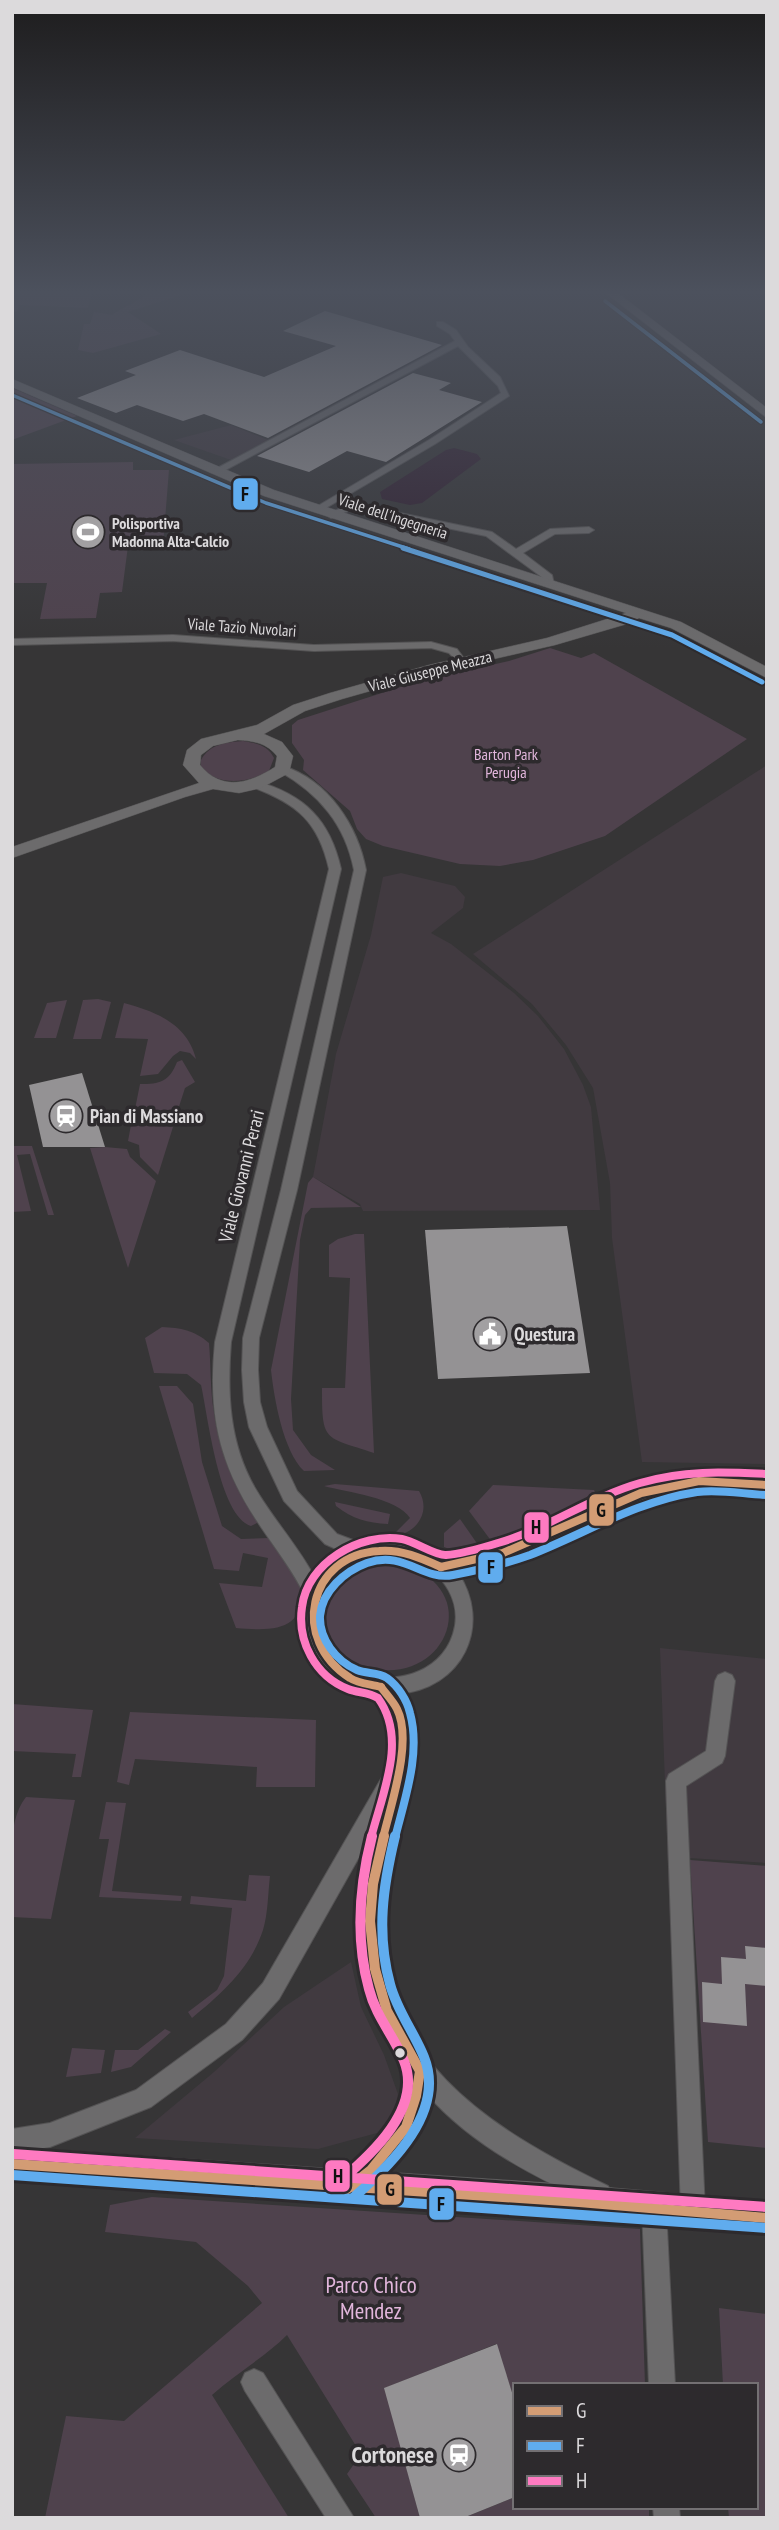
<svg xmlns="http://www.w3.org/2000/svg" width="779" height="2530" viewBox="0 0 779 2530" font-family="'PT Sans Narrow',sans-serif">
	<rect width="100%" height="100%" fill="#363536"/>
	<!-- built -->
	<g fill="#413a40">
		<path d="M 231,425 L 268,440 L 231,460 L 174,440 Z"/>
		<path d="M 767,765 L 767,1464 L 642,1462 L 612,1238 L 610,1183 L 593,1088 L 566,1045 L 532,1004 L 473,954 Z"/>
		<path d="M 401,873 L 455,886 L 465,897 L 463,908 L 431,933 L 451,944 L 514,993 L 538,1016 L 564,1049 L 583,1085 L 591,1107 L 600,1210 L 363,1211 L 360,1204 L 313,1177 L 336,1054 L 371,935 L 383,877 Z"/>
		<path d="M 660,1648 L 767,1659 L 767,1863 L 689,1858 L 700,2112 L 677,2108 Z"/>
		<path d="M 351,1962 L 361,2007 L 384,2055 L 398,2094 L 394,2112 L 377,2133 L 318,2149 L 135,2138 L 214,2072 L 284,2007 Z"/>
	</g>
	<!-- green -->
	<g fill="#4f424d">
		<path d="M 12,293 L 92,293 L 88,308 L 19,305 L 17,312 L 12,312 Z"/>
		<path d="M 148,293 L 187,293 L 128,312 L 161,334 L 93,353 L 78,350 L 84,324 L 90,324 L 94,312 L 112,315 C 124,306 136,303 148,293 Z"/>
		<path d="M 12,388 L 77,416 L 12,440 Z"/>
		<path d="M 133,462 L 133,470 L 169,470 L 163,545 L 128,546 L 122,592 L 100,593 L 96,618 L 40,619 L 47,583 L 12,583 L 12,464 Z"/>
		<path d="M 550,648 L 581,658 L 594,653 L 747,739 L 605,836 L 533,860 L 500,866 L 460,864 L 383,846 L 366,839 L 357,829 L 350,811 L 303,770 L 304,760 L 292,743 L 292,725 L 298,720 L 419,681 L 509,661 Z"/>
		<path d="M 243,741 C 257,743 268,746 274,758 L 269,771 C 249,783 217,787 201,767 L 201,760 C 209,744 227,742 243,741 Z"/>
		<path d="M 98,999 L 111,1002 L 101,1039 L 73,1039 L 83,1000 Z"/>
		<path d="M 67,1000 L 56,1038 L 34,1038 L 47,1003 Z"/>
		<path d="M 124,1003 C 157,1012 187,1024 196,1059 L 190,1053 L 180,1051 L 173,1056 L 158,1074 L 140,1076 L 148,1039 L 115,1038 Z"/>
		<path d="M 182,1060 L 195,1082 L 185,1088 L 174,1122 L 133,1119 L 140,1084 C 160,1084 169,1082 177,1062 Z"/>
		<path d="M 131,1125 L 173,1127 L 158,1175 L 140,1157 L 139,1145 L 128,1141 Z"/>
		<path d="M 12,1146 L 32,1146 L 54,1215 L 48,1215 L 30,1154 L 17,1155 L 31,1211 L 12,1212 Z"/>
		<path d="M 105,1147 L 127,1149 L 130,1157 L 156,1181 L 128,1268 L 90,1148 Z"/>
		<path d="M 313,1177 L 361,1207 L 311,1208 L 305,1215 L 300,1240 L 291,1399 L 293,1430 L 311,1455 L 335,1470 L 304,1471 C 283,1451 274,1398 271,1370 L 308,1183 Z"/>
		<path d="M 355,1234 L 364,1234 L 374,1453 C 324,1436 322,1443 322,1388 L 345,1388 L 350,1278 L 329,1277 L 329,1245 L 338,1239 Z"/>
		<path d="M 162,1327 C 181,1328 194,1330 209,1343 C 211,1366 210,1390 214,1413 C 219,1453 238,1488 259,1522 L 251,1526 C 219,1516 208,1416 201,1385 L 187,1374 L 154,1373 L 145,1338 Z"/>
		<path d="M 159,1386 L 177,1386 L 193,1404 L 202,1462 L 222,1526 L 241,1539 L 269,1538 L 302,1577 C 307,1629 281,1632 236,1628 L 219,1583 L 262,1587 L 268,1558 L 243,1553 L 239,1571 L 214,1569 Z"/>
		<path d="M 335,1484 L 419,1491 C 432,1513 415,1535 392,1536 L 410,1518 C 398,1498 346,1492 324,1486 Z"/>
		<path d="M 493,1485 L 594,1490 L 598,1498 L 595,1506 L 524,1540 L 495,1546 L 469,1511 Z"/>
		<path d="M 335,1502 L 390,1514 L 388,1524 C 367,1523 353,1519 336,1506 Z"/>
		<path d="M 460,1519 L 483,1552 L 460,1553 L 444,1547 L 444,1533 Z"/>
		<path d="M 387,1561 C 488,1578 452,1683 374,1669 C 361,1666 346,1660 338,1649 C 304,1602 341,1569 387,1561 Z"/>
		<path d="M 12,1704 L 93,1710 L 81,1777 L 72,1777 L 76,1754 L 12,1751 Z"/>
		<path d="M 130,1712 L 316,1720 L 315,1787 L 256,1787 L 257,1767 L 135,1759 L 129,1785 L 117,1782 Z"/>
		<path d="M 26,1797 L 75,1800 L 51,1919 L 12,1917 C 12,1884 4,1824 26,1797 Z"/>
		<path d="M 106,1802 L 126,1803 L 112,1891 L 182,1896 L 181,1901 L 99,1897 L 109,1839 L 99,1839 Z"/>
		<path d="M 690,1860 L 767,1866 L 767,2148 L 708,2142 Z"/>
		<path d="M 249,1875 L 270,1876 C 268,1893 268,1914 263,1930 C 250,1969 222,1993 192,2018 L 188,2012 L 217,1990 L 224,1976 L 232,1908 L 190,1904 L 191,1896 L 246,1901 Z"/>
		<path d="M 165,2029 L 171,2032 L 131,2067 L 111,2072 L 115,2050 L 138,2050 Z"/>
		<path d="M 72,2048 L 105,2050 L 101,2073 L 66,2077 Z"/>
		<path d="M 152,2197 L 640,2229 L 645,2385 L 515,2385 L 515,2402 L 496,2344 L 385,2388 L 420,2518 L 376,2518 L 347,2474 L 361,2454 L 287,2335 C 264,2358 236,2373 212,2395 L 289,2518 L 45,2518 L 66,2416 L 124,2421 L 262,2303 L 248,2286 L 196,2242 L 105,2232 L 110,2205 Z"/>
		<path d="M 719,2308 L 767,2314 L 767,2518 L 729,2518 L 728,2507 L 756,2507 L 756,2385 L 723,2385 Z"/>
		<path d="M 515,2497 L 515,2507 L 649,2507 L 649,2518 L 463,2518 Z"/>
	</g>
	<!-- water -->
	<path fill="#312030" d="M 454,448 L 477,454 L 481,459 L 422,503 L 410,505 L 382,499 L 380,492 L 446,450 Z"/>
	<!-- building -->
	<g fill="#949294">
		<path d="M 325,311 L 442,345 L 268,438 L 204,414 L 183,421 L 137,405 L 116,413 L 77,398 L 136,375 L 125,371 L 180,350 L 264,377 L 336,346 L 283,331 Z"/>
		<path d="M 413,373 L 451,383 L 439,390 L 482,402 L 386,462 L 347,451 L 309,472 L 257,456 Z"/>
		<path d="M 82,1073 L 105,1147 L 43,1147 L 29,1085 Z"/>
		<path d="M 567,1226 L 590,1373 L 438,1379 L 425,1230 Z"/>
		<path d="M 745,1946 L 767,1948 L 767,1986 L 745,1984 L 747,2026 L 703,2022 L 702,1982 L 722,1984 L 721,1957 L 746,1959 Z"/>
		<path d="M 497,2344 L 515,2402 L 515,2497 L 463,2518 L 420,2518 L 384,2388 Z"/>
	</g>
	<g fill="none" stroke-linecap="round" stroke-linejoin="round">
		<!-- street casing -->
		<g stroke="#545354" stroke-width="2">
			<g id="street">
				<path d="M 437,322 L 443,322 L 456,330 L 468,347 L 500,377 L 509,396 L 435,444 L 319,512 L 311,510 L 429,440 L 501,393 L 498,386 L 458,346 L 218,474 L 210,472 L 455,341 L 450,334 L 437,326 Z"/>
				<path d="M 352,503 L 492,532 L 516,549 L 550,529 L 589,527 L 594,530 L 589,533 L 555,534 L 523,553 L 552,575 L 554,584 L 549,587 L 544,584 L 543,578 L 486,536 L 353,509 L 331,518 L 326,515 Z"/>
				<path d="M 173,635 L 314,645 L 431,642 L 457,649 L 463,657 L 460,665 L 456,666 L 451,663 L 453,657 L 449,653 L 431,648 L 314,651 L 173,641 L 12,645 L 12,639 Z"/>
				<path d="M 283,766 C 328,780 358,826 366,870 L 297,1190 L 259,1338 L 258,1370 L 260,1402 L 267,1427 L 297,1491 L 337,1534 L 369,1546 L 383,1541 L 404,1543 L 426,1549 L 443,1559 L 501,1546 L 641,1486 L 699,1474 L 767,1478 L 767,1492 L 699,1488 L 644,1500 L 509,1559 L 457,1571 C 494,1625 462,1690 397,1694 C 423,1733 409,1769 400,1811 C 393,1842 382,1873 381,1905 C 373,2056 488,2128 608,2186 L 612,2194 L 608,2202 L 600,2206 C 539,2180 471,2145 427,2094 C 417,2132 393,2179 355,2195 L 347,2191 L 343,2183 C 349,2169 363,2161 373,2151 C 394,2127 403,2102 409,2071 C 373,2024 354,1955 360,1896 C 362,1873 370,1850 376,1827 L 279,1999 L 242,2040 L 151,2107 L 50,2147 L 12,2153 L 12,2129 L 50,2123 L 136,2090 L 226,2024 L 263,1983 L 385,1772 L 388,1771 C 396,1738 395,1722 375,1695 C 364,1691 348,1688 338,1681 C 313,1664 294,1628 306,1598 C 293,1570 274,1547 257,1521 C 218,1462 208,1412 215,1342 L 329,869 C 318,821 297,804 252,787 L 250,785 L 256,781 C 305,795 330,820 341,869 L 231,1342 C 227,1393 229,1443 255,1488 C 273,1519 298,1546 315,1578 L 339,1556 L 347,1554 L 325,1544 L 284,1501 L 249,1427 L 244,1402 L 242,1370 L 243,1338 L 281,1190 L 354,870 C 345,824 319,794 279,771 L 277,769 ZM 383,1557 C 393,1557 405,1557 415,1561 C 444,1573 463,1603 453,1634 C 440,1675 390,1687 355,1670 C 325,1657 311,1617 329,1589 C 341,1570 363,1564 383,1557 Z"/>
				<path d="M 725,1672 L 732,1675 L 735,1681 L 725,1756 L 722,1763 L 686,1786 L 705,2211 L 701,2219 L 693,2223 L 685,2219 L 681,2211 L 666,1781 L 669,1774 L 706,1751 L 715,1681 L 718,1675 Z"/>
				<path d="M 654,2196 L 662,2200 L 666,2208 L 675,2385 L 649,2385 L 642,2208 L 646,2200 Z"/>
				<path d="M 254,2369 L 263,2373 L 354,2518 L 326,2518 L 245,2391 L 241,2382 L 245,2373 Z"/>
				<path d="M 653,2507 L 679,2507 L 680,2518 L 654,2518 Z"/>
			</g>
		</g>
		<!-- secondary casing -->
		<g stroke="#545354" stroke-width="1">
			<g id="secondary">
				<path d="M 606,293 L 618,293 L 767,408 L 767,418 Z"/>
				<path d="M 12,379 L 274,490 L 681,622 L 767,667 L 767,678 L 671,628 L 639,618 L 630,623 L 555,645 L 437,672 L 342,699 L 305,711 L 264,734 L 282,742 L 293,756 L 289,773 L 261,788 L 239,793 L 213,789 L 185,797 L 12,858 L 12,847 L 199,783 L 183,765 L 187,750 L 201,739 L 257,725 L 293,705 L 330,693 L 429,665 L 547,638 L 626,613 L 264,496 L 12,387 ZM 238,740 C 254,741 267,743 277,756 L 275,767 C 250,783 222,792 200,765 L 201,755 L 213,746 Z"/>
				<path d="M 12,2147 L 579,2185 L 767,2201 L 767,2235 L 579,2219 L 12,2181 Z"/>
			</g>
		</g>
		<!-- street -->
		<use href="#street" fill="#6c6b6c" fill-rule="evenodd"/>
		<!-- secondary -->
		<use href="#secondary" fill="#6c6b6c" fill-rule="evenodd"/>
		<!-- bus-1-far1 casing -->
		<g stroke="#2d2a2d" stroke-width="13">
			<g id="bus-1-far1">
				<path d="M 441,1567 L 503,1553 L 641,1493 L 699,1481 L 767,1485"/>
				<path d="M 381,1687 C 371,1684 359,1684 350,1678 C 290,1640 308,1555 379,1551 C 401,1549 421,1558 441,1567"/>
				<path d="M 381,1687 C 386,1694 393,1701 397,1709 C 413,1741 391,1804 383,1838"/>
			</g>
		</g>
		<!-- bus-1 casing -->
		<g stroke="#2d2a2d" stroke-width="16">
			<g id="bus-1">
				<path d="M 12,2164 L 579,2202 L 767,2218"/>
				<path d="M 347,2189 L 371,2170 L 406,2127 L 416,2096 L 420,2071 L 387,2011 L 375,1969 L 370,1921 L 373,1884 L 384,1836"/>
			</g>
		</g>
		<!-- bus-2-far3 casing -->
		<g stroke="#2d2a2d" stroke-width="6">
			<g id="bus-2-far3">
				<path d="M 605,301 L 761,422"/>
				<path d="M 12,395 L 266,503 L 409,549"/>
			</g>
		</g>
		<!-- bus-2-far2 casing -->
		<g stroke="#2d2a2d" stroke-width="9">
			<path id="bus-2-far2" d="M 403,548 L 672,635 L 762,682"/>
		</g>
		<!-- bus-2-far1 casing -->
		<g stroke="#2d2a2d" stroke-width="13">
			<path id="bus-2-far1" d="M 395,1838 C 405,1798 421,1753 410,1713 C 407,1700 398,1686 387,1678 C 378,1672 367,1674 357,1670 C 336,1661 319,1639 320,1616 C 322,1591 345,1571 367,1563 C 405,1550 422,1581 453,1575 C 479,1570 505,1564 530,1555 C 586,1533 637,1501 697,1492 C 720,1489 743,1494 766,1495"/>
		</g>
		<!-- bus-2 casing -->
		<g stroke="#2d2a2d" stroke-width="16">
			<g id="bus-2">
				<path d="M 12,2175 L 766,2228"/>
				<path d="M 354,2197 C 391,2165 446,2112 424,2057 C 414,2032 397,2011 390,1984 C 376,1933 383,1886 395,1836"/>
			</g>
		</g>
		<!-- bus-3-far1 casing -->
		<g stroke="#2d2a2d" stroke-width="13">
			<path id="bus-3-far1" d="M 371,1838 C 382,1794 408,1739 378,1698 C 368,1692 358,1693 348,1689 C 315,1676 297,1641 302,1607 C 307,1563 360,1532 402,1539 C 414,1541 436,1556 446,1555 C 462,1554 482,1548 498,1543 C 547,1529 591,1497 640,1483 C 684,1470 723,1472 767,1474"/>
		</g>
		<!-- bus-3 casing -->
		<g stroke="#2d2a2d" stroke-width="16">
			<g id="bus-3">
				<path d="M 13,2154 L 767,2207"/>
				<path d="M 340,2181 C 371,2155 423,2108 404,2061 C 394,2036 376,2017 369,1989 C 355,1938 359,1887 372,1836"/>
			</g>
		</g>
		<!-- bus-1-far1 -->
		<use href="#bus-1-far1" stroke="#d39c74" stroke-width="8"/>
		<!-- bus-1 -->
		<use href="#bus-1" stroke="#d39c74" stroke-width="10"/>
		<!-- bus-2-far3 -->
		<use href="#bus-2-far3" stroke="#60acee" stroke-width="3.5"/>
		<!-- bus-2-far2 -->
		<use href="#bus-2-far2" stroke="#60acee" stroke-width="5"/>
		<!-- bus-2-far1 -->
		<use href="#bus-2-far1" stroke="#60acee" stroke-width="8"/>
		<!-- bus-2 -->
		<use href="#bus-2" stroke="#60acee" stroke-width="10"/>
		<!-- bus-3-far1 -->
		<use href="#bus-3-far1" stroke="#fe7ac1" stroke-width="8"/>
		<!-- bus-3 -->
		<use href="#bus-3" stroke="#fe7ac1" stroke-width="10"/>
	</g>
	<!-- sky -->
	<linearGradient id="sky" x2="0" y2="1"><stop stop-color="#1e1d1e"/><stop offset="0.45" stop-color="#4c515d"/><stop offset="1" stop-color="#4c515d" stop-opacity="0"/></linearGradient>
	<rect width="779" height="648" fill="url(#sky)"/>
	<!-- icons -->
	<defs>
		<g id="stadium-disc" transform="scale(1.75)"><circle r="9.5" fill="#a2a0a2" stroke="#2d2a2d"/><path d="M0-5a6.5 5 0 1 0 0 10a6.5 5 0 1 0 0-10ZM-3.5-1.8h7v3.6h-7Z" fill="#fff"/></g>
		<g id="station-disc" transform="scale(1.75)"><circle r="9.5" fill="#a2a0a2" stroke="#2d2a2d"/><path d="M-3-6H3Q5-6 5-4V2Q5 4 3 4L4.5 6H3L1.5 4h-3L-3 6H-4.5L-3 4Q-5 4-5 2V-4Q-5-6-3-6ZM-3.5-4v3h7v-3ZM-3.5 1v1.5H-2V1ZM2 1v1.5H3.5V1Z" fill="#fff"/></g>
		<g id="civic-disc" transform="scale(1.75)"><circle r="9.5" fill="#a2a0a2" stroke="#2d2a2d"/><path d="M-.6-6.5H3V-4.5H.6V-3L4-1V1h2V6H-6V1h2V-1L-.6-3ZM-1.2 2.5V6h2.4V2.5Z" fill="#fff"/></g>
	</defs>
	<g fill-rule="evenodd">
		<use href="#stadium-disc" x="88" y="532"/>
		<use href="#station-disc" x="66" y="1116"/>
		<use href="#civic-disc" x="490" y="1334"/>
		<use href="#station-disc" x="459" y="2455"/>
	</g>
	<!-- markers -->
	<circle fill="#dcdadc" stroke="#2d2a2d" stroke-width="2.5" cx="400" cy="2053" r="6"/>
	<g text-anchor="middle" stroke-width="7" stroke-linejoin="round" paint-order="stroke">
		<!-- far-street labels -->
		<g font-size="16" fill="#dcdadc" stroke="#2d2a2d">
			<text transform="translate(393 516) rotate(18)" y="6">Viale dell'Ingegneria</text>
			<text transform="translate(242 627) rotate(4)" y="6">Viale Tazio Nuvolari</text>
			<text transform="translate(430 671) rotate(-14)" y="6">Viale Giuseppe Meazza</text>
		</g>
		<!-- far-poi labels -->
		<g font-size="16" font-weight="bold" fill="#dcdadc" stroke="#2d2a2d" text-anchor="start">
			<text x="112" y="529">Polisportiva<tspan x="112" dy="18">Madonna Alta-Calcio</tspan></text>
		</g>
		<!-- far-park labels -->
		<g font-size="16" fill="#e2b6dc" stroke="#2d2a2d">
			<text x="506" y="760">Barton Park<tspan x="506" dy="18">Perugia</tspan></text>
		</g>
		<!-- poi labels -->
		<g font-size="19" font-weight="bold" fill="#dcdadc" stroke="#2d2a2d" text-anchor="start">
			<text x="90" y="1123">Pian di Massiano</text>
			<text x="514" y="1341">Questura</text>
		</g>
		<!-- street labels -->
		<g font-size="19" fill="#dcdadc" stroke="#2d2a2d">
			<text transform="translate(241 1176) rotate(-76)" y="7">Viale Giovanni Perari</text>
		</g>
		<!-- near-park labels -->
		<g font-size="23" fill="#e2b6dc" stroke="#2d2a2d">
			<text x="371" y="2293">Parco Chico<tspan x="371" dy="26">Mendez</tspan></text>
		</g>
		<!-- near-poi labels -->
		<g font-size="23" font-weight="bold" fill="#dcdadc" stroke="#2d2a2d" text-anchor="end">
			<text x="434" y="2463">Cortonese</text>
		</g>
	</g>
	<g stroke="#2d2a2d" stroke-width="2.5">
		<rect x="232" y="477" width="27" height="34" rx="7" fill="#60acee"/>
		<rect x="588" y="1493" width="27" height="34" rx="7" fill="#d39c74"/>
		<rect x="523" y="1511" width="27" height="33" rx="7" fill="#fe7ac1"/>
		<rect x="477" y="1551" width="27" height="33" rx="7" fill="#60acee"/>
		<rect x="324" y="2159" width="27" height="34" rx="7" fill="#fe7ac1"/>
		<rect x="376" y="2173" width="27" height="33" rx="7" fill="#d39c74"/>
		<rect x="428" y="2187" width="27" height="34" rx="7" fill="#60acee"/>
	</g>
	<g font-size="19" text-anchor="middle" font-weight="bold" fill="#111">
		<text x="245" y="501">F</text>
		<text x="601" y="1517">G</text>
		<text x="536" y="1534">H</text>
		<text x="491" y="1574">F</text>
		<text x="338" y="2183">H</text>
		<text x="390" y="2196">G</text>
		<text x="441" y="2211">F</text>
	</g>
	<!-- border -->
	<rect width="779" height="2530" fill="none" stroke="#dcdadc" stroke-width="28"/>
	<!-- legend -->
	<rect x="513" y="2383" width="245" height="126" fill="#2d2a2d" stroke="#737073" stroke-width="2"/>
	<rect x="527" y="2406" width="35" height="10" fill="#d39c74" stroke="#737073" stroke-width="2"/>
	<text x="576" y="2418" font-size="21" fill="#dcdadc">G</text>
	<rect x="527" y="2441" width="35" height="10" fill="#60acee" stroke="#737073" stroke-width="2"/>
	<text x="576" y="2453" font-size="21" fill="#dcdadc">F</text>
	<rect x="527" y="2476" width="35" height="10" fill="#fe7ac1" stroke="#737073" stroke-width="2"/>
	<text x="576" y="2488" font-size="21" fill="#dcdadc">H</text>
</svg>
